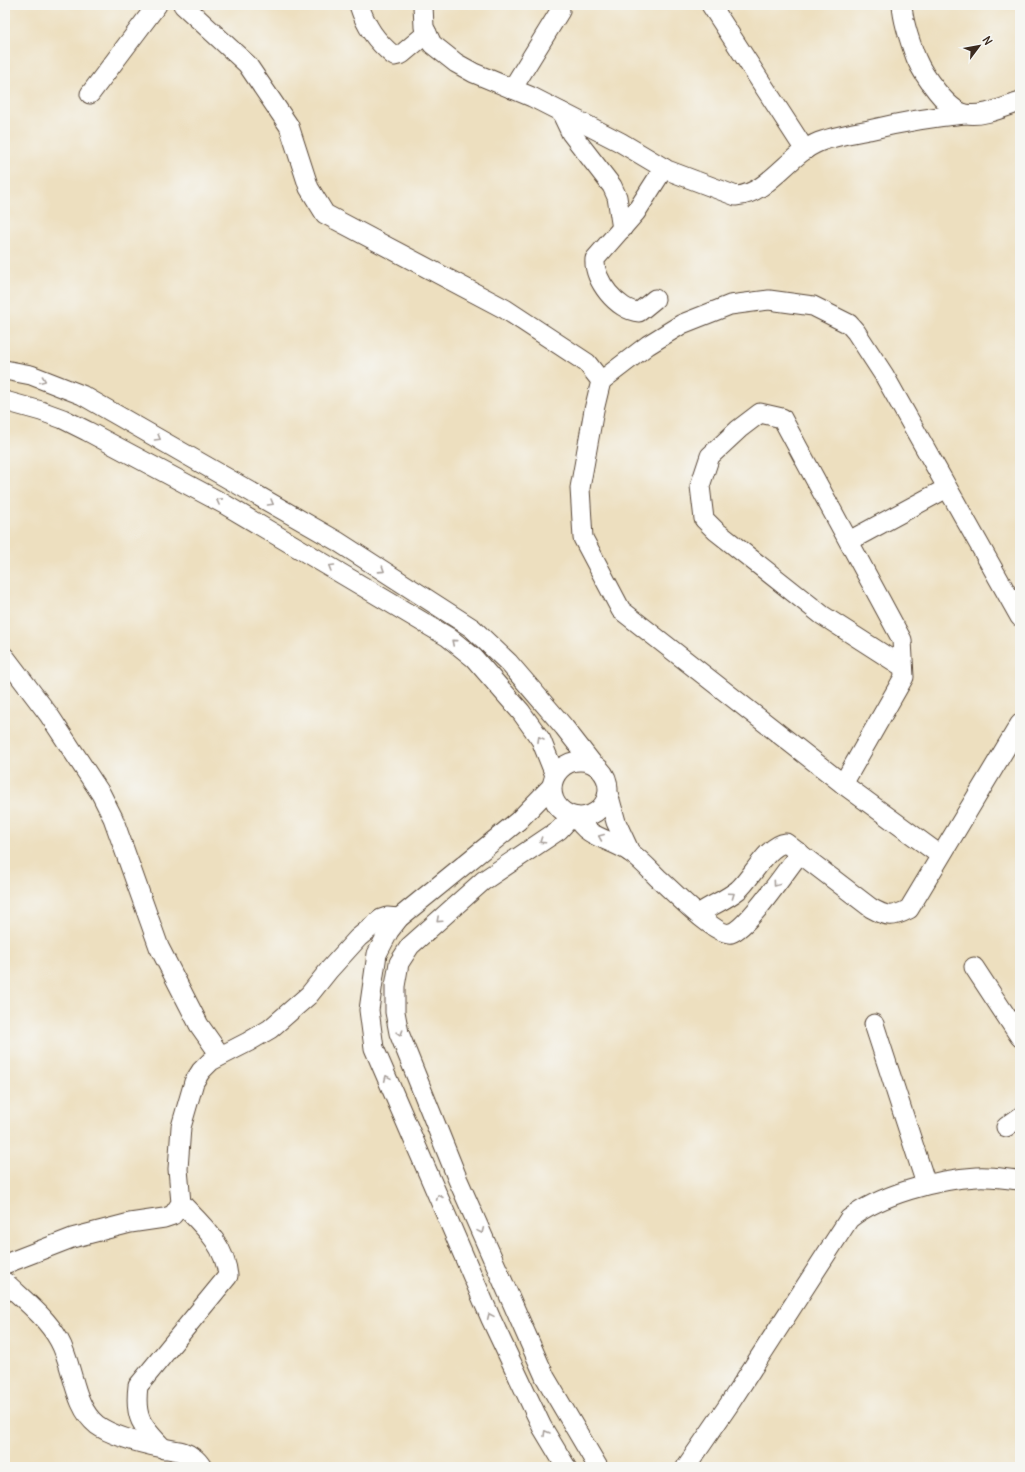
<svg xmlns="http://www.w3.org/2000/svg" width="1025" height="1472" viewBox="0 0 1025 1472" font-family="Delius,sans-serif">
	<rect width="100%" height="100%" fill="#f6f6f2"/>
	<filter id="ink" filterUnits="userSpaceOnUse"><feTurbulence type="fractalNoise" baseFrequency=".025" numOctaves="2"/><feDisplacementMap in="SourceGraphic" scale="8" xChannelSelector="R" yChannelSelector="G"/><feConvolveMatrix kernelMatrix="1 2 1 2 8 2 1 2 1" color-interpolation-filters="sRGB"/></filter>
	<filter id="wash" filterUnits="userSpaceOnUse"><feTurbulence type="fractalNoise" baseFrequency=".012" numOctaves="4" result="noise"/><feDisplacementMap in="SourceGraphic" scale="16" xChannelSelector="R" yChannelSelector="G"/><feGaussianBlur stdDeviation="0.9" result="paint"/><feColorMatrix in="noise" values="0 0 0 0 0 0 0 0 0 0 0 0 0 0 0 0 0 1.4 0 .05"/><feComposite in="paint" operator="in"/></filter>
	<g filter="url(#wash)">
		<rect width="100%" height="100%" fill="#eddfbf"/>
	</g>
	<g filter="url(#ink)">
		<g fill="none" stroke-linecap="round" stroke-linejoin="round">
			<!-- minor casing -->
			<g stroke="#564536" stroke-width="21">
				<g id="minor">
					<path d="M 183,5 L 247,64 L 289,126 L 309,188 L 325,214 L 505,309 L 587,363 L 601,381 L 594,410 L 580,488 L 583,538 L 621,610 L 843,784 L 940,855"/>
					<path d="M 359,5 C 366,27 376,41 394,56 L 402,54 L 427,33"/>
					<path d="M 423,5 L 424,27 L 432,44 L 456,63 L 474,73 L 532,97 L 620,142 L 667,170 L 736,196 C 768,194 789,154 819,142 C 835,136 852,133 869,130 C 902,122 931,117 965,114"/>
					<path d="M 711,5 L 805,150"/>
					<path d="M 902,5 C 903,22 910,42 916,58 C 923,75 948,111 966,114 C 983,117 1004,107 1020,102"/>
					<path d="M 512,89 L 560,11"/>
					<path d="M 90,94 L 157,5"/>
					<path d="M 561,112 L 571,133 L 612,186 L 617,197 L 622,229"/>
					<path d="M 655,299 L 639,312 C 618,311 593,280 595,259 L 636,212 L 664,168"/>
					<path d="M 5,370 L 31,375 L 82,395 L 337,541 L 472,628 L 509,663 L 564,727 L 592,763"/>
					<path d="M 601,381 L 648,345 L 682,324 L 730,305 L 769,300 L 813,306 L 849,324 L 856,332 L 884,375 L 1020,617"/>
					<path d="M 5,401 L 41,411 L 63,419 L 87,431 L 224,504 L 448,637 L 474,658 L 521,712 L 541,740 L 555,775"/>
					<path d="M 849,541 L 947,488"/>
					<path d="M 5,657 L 49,715 L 101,794 L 113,818 L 159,947 L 199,1025 L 220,1055"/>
					<circle cx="580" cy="789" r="28"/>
					<path d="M 843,784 L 904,677 L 902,640 L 782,418 L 760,413 L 739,429 L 710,456 L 700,486 L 704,519 L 716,531 L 822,615 L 903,667"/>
					<path d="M 551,787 L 518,821 L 399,918 L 389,931 L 377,954 L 369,1010 L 374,1048 L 491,1319 L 542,1427 L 566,1467"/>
					<path d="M 608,793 L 616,822 L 630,852"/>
					<path d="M 572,816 L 559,830 L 483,881 L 410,946 L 399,963 L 395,986 L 395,1012 L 399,1033 L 458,1180 L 545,1377 L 598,1467"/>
					<path d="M 577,817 C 585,838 615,840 631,853 C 641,860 649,869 658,878 C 671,889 716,937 731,933 C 749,927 786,870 800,853"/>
					<path d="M 700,916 L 703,911 C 714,904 727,899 738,890 C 752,878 767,845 786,843 L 871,908 C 887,917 892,918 909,909 L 1020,724"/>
					<path d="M 974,967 L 1020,1037"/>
					<path d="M 874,1024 L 926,1184"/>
					<path d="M 1006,1127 L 1020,1117"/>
					<path d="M 5,1264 L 72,1238 L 130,1223 L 164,1218 L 173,1215 L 181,1203 L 178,1169 L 181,1127 L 194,1082 L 201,1071 L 211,1061 L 248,1042 L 270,1029 L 309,995 L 329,970 L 358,938 L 381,919 L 387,917 L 399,918"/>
					<path d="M 5,1282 C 24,1300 46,1317 59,1340 C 74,1366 73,1406 97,1425 C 112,1436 144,1444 163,1448 C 174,1451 185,1450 194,1458 C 197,1460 200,1464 202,1467"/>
					<path d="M 164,1449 C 142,1426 134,1419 138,1386 L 228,1276 C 225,1244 202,1225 181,1203"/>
					<path d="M 686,1467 L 728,1406 L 849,1219 C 879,1195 938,1179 977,1177 C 991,1176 1006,1179 1020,1180"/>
				</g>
			</g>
			<!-- minor -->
			<use href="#minor" stroke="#fff" stroke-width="19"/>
		</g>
		<!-- one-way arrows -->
		<defs><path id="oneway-chevron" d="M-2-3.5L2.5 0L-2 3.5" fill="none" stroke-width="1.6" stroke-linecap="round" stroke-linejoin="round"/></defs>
		<g stroke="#a79f9a">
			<use href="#oneway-chevron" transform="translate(43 380) rotate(21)"/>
			<use href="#oneway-chevron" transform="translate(158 438) rotate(30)"/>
			<use href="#oneway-chevron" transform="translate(219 501) rotate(-152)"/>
			<use href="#oneway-chevron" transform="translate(271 503) rotate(30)"/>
			<use href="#oneway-chevron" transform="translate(331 567) rotate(-149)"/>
			<use href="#oneway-chevron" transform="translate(382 570) rotate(33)"/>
			<use href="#oneway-chevron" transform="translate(454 642) rotate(-140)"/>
			<use href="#oneway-chevron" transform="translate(540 739) rotate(-120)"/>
			<use href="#oneway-chevron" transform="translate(601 837) rotate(-157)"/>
			<use href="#oneway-chevron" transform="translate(542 841) rotate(146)"/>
			<use href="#oneway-chevron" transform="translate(776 884) rotate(126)"/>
			<use href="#oneway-chevron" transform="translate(732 895) rotate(-35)"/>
			<use href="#oneway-chevron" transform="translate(439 920) rotate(138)"/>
			<use href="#oneway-chevron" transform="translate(400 1033) rotate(73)"/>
			<use href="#oneway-chevron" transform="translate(387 1078) rotate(-114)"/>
			<use href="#oneway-chevron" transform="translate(439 1197) rotate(-113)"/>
			<use href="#oneway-chevron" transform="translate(481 1231) rotate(66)"/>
			<use href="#oneway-chevron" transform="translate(490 1316) rotate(-114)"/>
			<use href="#oneway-chevron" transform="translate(546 1433) rotate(-120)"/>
		</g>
	</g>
	<!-- margin -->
	<rect width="1025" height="1472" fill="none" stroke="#f6f6f2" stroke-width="20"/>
	<!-- north arrow -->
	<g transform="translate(979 46) rotate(58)" stroke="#f6f6f2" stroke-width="3" paint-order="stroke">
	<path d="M0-3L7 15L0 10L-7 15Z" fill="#3b2a1e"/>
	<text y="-6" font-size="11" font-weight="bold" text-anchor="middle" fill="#3b2a1e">N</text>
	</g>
</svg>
